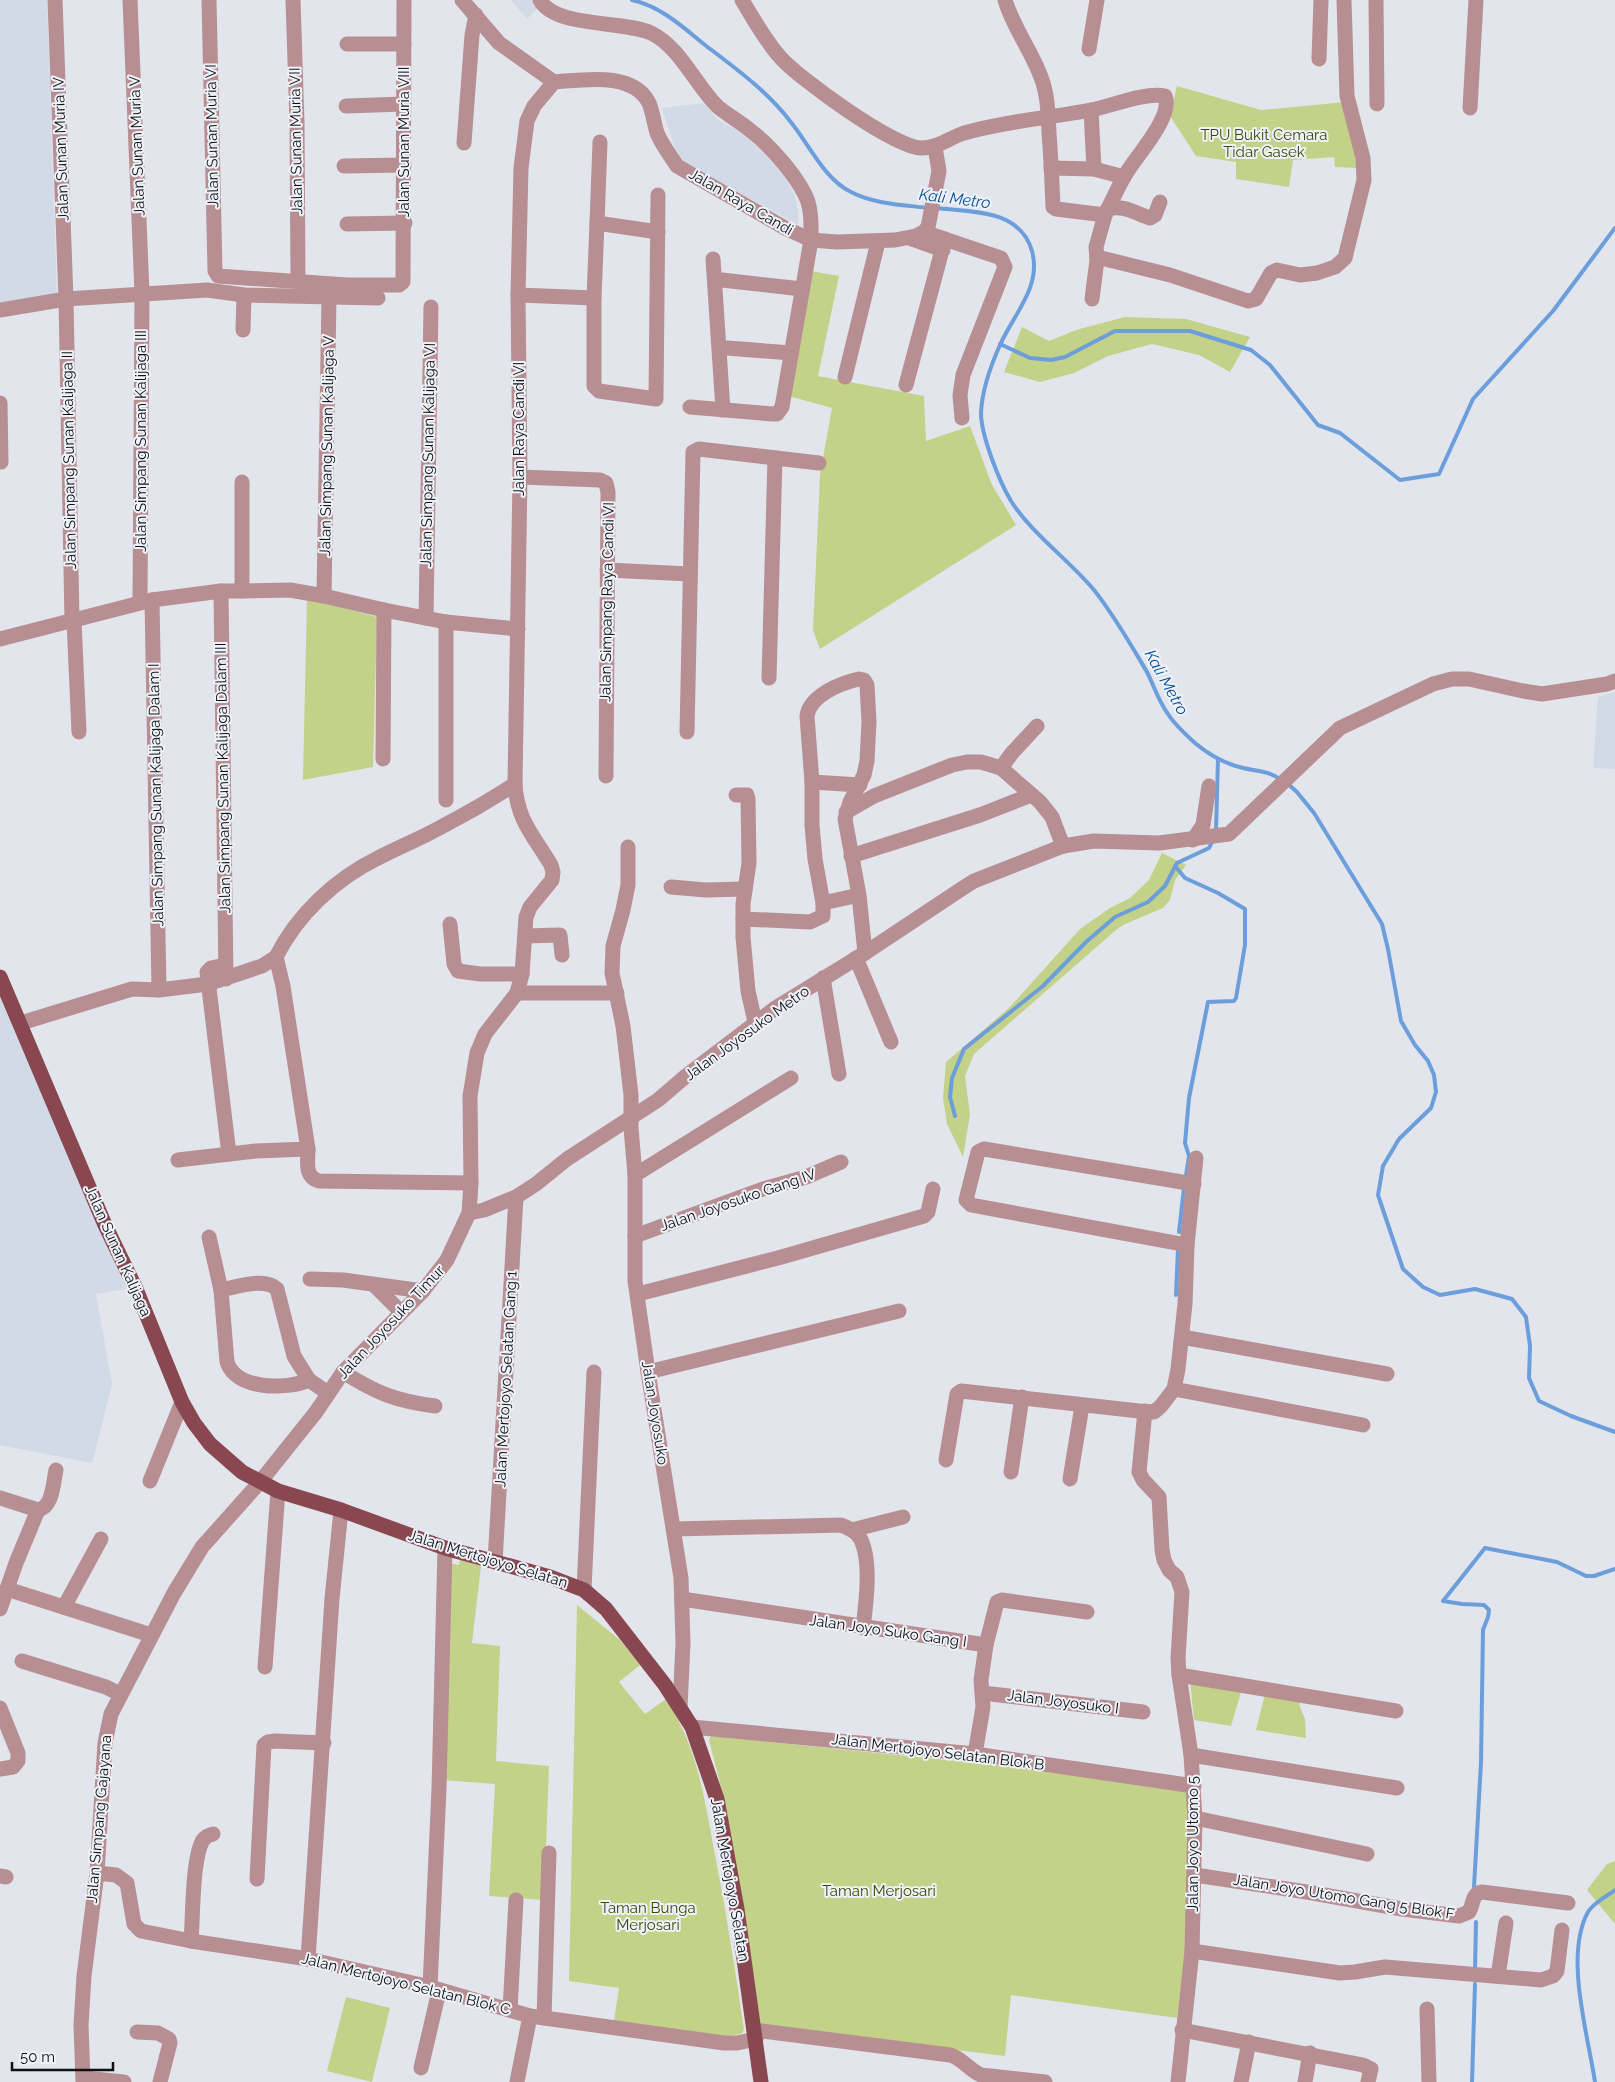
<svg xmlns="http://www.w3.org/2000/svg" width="1615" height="2082" viewBox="0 0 1615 2082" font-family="Raleway,sans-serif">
	<rect width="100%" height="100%" fill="#e2e5ec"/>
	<!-- built -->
	<g fill="#d2dae7">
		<path d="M 0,0 L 47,0 L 57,295 L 0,306 Z"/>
		<path d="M 511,0 L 532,0 L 538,8 L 527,19 Z"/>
		<path d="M 704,103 L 718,120 L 738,130 L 769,157 L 786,178 L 795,196 L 798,211 L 798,225 L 684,162 L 675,149 L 662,108 Z"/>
		<path d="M 1615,692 L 1615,769 L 1593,768 L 1598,697 Z"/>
		<path d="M 0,993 L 126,1289 L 96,1294 L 112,1384 L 92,1463 L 0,1445 Z"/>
	</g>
	<!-- green -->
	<g fill="#c4d188">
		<path d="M 1177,86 L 1261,110 L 1346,102 L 1360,168 L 1335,167 L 1334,157 L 1293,160 L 1289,187 L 1236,179 L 1236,162 L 1196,156 L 1170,116 Z"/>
		<path d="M 811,271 L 839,276 L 818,376 L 924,396 L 926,441 L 970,426 L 992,485 L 1016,525 L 820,649 L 813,630 L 820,475 L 832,408 L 789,396 Z"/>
		<path d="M 1125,317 L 1186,319 L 1250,337 L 1230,372 L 1199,355 L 1152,344 L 1108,356 L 1074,373 L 1040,382 L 1004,372 L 1022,327 L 1049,341 L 1076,330 Z"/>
		<path d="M 307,598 L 377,617 L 373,767 L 303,780 Z"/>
		<path d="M 1162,853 L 1186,865 L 1175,880 L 1170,900 L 1163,908 L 1123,925 L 1116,930 L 974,1054 L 965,1076 L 970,1115 L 963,1157 L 947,1124 L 943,1098 L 946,1062 L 1009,1008 L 1080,929 L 1110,908 L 1130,898 L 1149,880 Z"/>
		<path d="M 460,1559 L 481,1566 L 472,1643 L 500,1646 L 496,1761 L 549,1766 L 544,1900 L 489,1896 L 495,1784 L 442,1780 L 447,1563 L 459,1565 Z"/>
		<path d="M 577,1605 L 620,1640 L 640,1665 L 619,1682 L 645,1714 L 666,1699 C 697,1747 704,1795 714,1850 C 726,1910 735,1969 744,2030 L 741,2034 L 725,2036 L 614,2021 L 619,1988 L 569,1981 Z"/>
		<path d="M 1190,1681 L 1242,1689 L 1231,1726 L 1194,1720 Z"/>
		<path d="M 1265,1694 L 1299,1699 L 1300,1707 L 1305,1719 L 1306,1738 L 1256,1730 Z"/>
		<path d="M 711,1736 L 1026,1768 L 1189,1792 L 1187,1934 L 1177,2018 L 1011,1995 L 1005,2056 L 763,2026 L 760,2024 L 723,1795 L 709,1740 Z"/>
		<path d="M 1615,1861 L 1615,1924 L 1587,1890 L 1607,1864 Z"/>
		<path d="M 346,1997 L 390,2008 L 372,2082 L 327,2071 Z"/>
	</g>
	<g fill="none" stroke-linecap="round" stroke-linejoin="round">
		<!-- stream -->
		<g stroke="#6b9edb" stroke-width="4">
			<path d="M 632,0 C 660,6 683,27 705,45 C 735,68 766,90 790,121 C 809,144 824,179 851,192 C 874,204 903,205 929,208"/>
			<path d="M 936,208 C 971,212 1020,209 1032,251 C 1042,287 1013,315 1000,345 C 991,365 982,390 981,413 C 981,435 999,481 1011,501 C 1032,534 1069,560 1094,590 C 1114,615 1131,645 1147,672 C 1154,686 1159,702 1168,714 C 1175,725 1185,734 1195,743 C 1208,754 1226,764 1243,768 C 1256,771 1269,771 1280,779"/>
			<path d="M 1000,344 L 1030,358 L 1051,360 L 1065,357 L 1115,331 L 1190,331 L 1251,350 L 1270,365 L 1318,425 L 1340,433 L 1400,480 L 1439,474 L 1473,399 L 1553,311 L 1615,228"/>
			<path d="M 1288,784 L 1297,792 L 1314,813 L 1382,924 L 1388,949 L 1401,1021 L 1415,1045 L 1428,1061 L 1434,1075 L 1436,1092 L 1431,1108 L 1399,1139 L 1383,1166 L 1378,1195 L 1403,1269 L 1423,1287 L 1440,1295 L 1475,1289 L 1512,1299 L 1526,1317 L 1530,1346 L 1529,1378 L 1539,1401 L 1571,1416 L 1615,1432"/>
			<path d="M 1216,831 L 1218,759"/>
			<path d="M 1175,866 L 1185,878 L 1218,893 L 1245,909 L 1245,945 L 1236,998 L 1234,1001 L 1208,1002 L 1189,1098 L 1185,1143 L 1189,1156 L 1186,1175"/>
			<path d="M 955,1116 L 950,1097 L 952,1078 L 964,1049 L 1043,986 L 1086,942 L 1115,917 L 1148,902 L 1165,886 L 1177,863 L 1209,848 L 1213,840"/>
			<path d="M 1179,1232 L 1184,1188"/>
			<path d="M 1176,1295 L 1178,1249"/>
			<path d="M 1474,1887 L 1481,1762 L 1483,1630 L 1488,1617 L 1489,1610 L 1484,1605 L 1462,1604 L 1443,1601 L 1485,1548 L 1557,1562 L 1586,1576 L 1594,1576 L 1615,1569"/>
			<path d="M 1475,1971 L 1476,1922"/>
			<path d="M 1472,2082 L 1475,1984"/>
			<path d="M 1595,2082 C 1588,2035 1564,1955 1588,1912 C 1593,1903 1607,1896 1615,1890"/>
		</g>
		<!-- minor -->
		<g stroke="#b78f92" stroke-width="15">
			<path d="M 55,0 L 66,299 L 72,621"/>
			<path d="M 130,0 L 142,293 L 140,602"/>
			<path d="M 209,0 L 215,271 L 218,276 L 347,285 L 399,285 L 403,282 L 404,0"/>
			<path d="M 293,0 L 297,123 L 298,281"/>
			<path d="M 462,0 L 499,43 L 554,82"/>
			<path d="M 540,0 C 555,28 623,20 651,33 C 680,47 695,84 717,106 C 727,115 741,122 751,131 C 770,145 800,179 808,202 C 812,214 811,228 811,240 L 782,407 L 777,414 L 772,414 L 690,407"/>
			<path d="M 742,0 C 754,20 765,40 780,57 C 798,78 896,149 922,148 C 938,148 949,138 964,133 C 1005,121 1049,118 1091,110 C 1112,106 1144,92 1165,96 C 1174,117 1134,158 1124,177 C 1117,189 1111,203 1105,215 L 1056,209 L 1053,207 C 1052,182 1051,158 1049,133 C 1048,114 1048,95 1041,77 C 1031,50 1013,27 1005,0"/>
			<path d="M 1376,0 L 1377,104"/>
			<path d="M 347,44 L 404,44"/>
			<path d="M 1089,49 L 1097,0"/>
			<path d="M 1319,59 L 1321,0"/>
			<path d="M 554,82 C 583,80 633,71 649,103 C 653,113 654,123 657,133 C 662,145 670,155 677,166 L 785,228 L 811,240 L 837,242 L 895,240 L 916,236 L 924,232 L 928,227 L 939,171 L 935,147"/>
			<path d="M 346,106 L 404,104"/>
			<path d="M 1470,108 L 1476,0"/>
			<path d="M 1091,110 L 1094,169"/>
			<path d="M 464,143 L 472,35 L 476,15"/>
			<path d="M 344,166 L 404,165"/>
			<path d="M 1051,168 L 1094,169 L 1124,177"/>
			<path d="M 1107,210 C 1121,203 1137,214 1150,218 L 1155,215 L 1160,202"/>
			<path d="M 597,223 L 600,142"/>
			<path d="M 347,224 L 405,223"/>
			<path d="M 924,232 L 1001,258 L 1005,267 L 963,375 L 960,395 L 962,418"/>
			<path d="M 909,238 L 943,250"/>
			<path d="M 1097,257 L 1170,275 L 1248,301 L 1256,299 L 1271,273 L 1277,270 L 1300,275 L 1317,273 L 1335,267 L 1345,258 L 1364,180 L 1363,158 L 1347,96 L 1344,0"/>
			<path d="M 713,259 L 723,410"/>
			<path d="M 722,280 L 802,289"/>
			<path d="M 518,295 L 594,298 L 594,386 L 599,391 L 656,399 L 658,195"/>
			<path d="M 594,298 L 597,223 L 658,232"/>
			<path d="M 1092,299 L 1097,260 L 1096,247 L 1105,215"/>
			<path d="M 0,310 L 66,299 L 207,290 L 244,295 L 378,298"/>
			<path d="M 243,330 L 244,295"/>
			<path d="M 727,348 L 791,353"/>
			<path d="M 845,377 L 878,242"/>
			<path d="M 906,385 L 945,239"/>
			<path d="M 0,403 L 1,462"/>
			<path d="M 520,477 L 600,480 L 606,483 L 608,492 L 606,776"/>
			<path d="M 242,482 L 242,591"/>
			<path d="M 607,570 L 690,574"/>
			<path d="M 221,591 L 226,979"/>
			<path d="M 324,596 L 329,297"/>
			<path d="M 152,600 L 159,990"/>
			<path d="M 426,618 L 431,307"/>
			<path d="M 74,621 L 79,732"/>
			<path d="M 0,639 L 152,600 L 221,591 L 242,591 L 290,590 L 324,596 L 384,610 L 446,622 L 518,629"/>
			<path d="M 769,678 L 775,458"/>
			<path d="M 687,732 L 693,452 L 699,449 L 819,463"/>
			<path d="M 383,759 L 384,610"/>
			<path d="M 1001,768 L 1012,753 L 1037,726"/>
			<path d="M 812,782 L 860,785"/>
			<path d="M 736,795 L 747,795 L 748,799 L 749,863 L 743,904 L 743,937 L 748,991 L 755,1022"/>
			<path d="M 446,800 L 446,622"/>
			<path d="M 846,812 L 874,796 L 952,765 L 967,762 L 981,762 L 1001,768 L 1040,802 L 1052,817 L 1063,846"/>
			<path d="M 1193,840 L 1203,825 L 1209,786"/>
			<path d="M 628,847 L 628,885 L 623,910 L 613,946 L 612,973 L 623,1026 L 631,1095 L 631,1128 L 635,1175 L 635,1281 L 648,1372 L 681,1578 L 683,1643 L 680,1708"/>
			<path d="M 851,856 L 980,815 L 1031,795"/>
			<path d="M 671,887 L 706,890 L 745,889"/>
			<path d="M 859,895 L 823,903 L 815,859 L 812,825 L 812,782 L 807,716 C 810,695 841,683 859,679 L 864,680 L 867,685 L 869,722 L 867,761 L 864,775 L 850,802 L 845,819 L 859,895 L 865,953"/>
			<path d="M 743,919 L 810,922 L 823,916 L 823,903"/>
			<path d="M 450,924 L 454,964 L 458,971 L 480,974 L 522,974"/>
			<path d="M 525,936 L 560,935 L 562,955"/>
			<path d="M 276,957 C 297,915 335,879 378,858 C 399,847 422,838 443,826 C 468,813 492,799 515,784"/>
			<path d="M 856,958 L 891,1042"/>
			<path d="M 225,965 L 211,968 L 207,972 L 229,1154"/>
			<path d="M 823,978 L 839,1074"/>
			<path d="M 517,993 L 617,993"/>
			<path d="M 21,1023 L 132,989 L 159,990 L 208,984 L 262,966 L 276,957"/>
			<path d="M 308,1149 C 308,1161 304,1177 319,1181 L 471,1183"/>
			<path d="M 178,1160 L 256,1151 L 308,1149 L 283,986 L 276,957"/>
			<path d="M 635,1175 L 791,1078"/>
			<path d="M 469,1213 L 484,1210 L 516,1197 L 536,1184 L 567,1159 L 658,1100 L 686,1076 L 774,1009 L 865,953 L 963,888 L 974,881 L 1063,846 L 1094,841 L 1159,843 L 1229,834 L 1340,728 L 1433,684 L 1452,679 L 1469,679 L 1523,691 L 1542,694 L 1607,684 L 1615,681"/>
			<path d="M 635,1236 L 763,1189 L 806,1177 L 841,1162"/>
			<path d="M 209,1237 L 221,1290 L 227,1362 C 236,1390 286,1390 309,1380"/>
			<path d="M 1187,1245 L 971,1205 L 966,1200 L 978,1152 L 984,1149 L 1194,1184"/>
			<path d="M 310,1279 L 343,1280 L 423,1291"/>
			<path d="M 374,1285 L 401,1312"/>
			<path d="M 221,1290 C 237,1287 265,1277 277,1289 L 294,1356 L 309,1380 L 328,1393"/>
			<path d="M 638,1294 L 778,1258 L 924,1216 L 928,1212 L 933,1189"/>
			<path d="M 1182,1337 L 1387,1374"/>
			<path d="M 343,1372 C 376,1393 396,1401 435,1406"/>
			<path d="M 648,1372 L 899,1311"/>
			<path d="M 1174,1389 L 1363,1425"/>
			<path d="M 1145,1411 L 1139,1472 L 1143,1480 L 1159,1497 L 1162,1550 L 1164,1560 L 1169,1570 L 1177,1577 L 1182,1592 L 1178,1658 L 1179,1675 L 1191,1755 L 1195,1818 L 1192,1951 L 1178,2082"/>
			<path d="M 946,1460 L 957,1394 L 961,1391 L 1139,1411 L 1154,1412 L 1161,1406 L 1174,1389 L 1178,1369 L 1185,1304 L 1187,1245 L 1196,1158"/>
			<path d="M 1011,1472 L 1022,1397"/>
			<path d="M 1070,1479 L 1082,1406"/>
			<path d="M 150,1481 L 182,1402"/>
			<path d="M 0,1498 L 38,1510"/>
			<path d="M 674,1529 L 841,1525 C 849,1528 856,1531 860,1538 C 872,1560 866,1604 863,1628"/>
			<path d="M 852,1530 L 903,1517"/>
			<path d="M 495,1562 L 516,1197"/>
			<path d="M 7,1589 L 151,1635"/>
			<path d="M 584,1590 L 594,1372"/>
			<path d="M 682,1599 L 986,1645"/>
			<path d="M 64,1607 L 101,1539"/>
			<path d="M 0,1609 L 16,1563 L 38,1510 C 53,1507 53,1483 56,1470"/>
			<path d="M 22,1661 L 106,1687 L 120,1694"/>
			<path d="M 265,1667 L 278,1491"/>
			<path d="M 1179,1675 L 1396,1711"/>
			<path d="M 983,1693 L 1143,1712"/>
			<path d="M 0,1708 L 18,1753 L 18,1761 L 13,1767 L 0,1769"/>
			<path d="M 692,1727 L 975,1754 L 1194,1786"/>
			<path d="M 975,1754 L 983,1707 L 981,1680 L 986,1645 L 997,1602 L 1002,1600 L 1087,1612"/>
			<path d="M 1191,1755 L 1397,1788"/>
			<path d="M 1195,1818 L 1367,1854"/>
			<path d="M 97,1873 L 116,1875 L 127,1883 L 134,1924 L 141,1931 L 191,1941 L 308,1959 L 430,1987 L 530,2016 L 724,2043 L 737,2043 L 756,2039"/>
			<path d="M 1195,1875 L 1313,1893 L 1402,1909 L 1459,1916 L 1469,1912 C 1474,1904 1471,1894 1482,1892 L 1568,1903"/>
			<path d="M 0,1876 L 6,1877"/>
			<path d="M 257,1879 L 264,1745 L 268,1742 L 275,1741 L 324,1743"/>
			<path d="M 191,1941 C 193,1918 192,1858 203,1840 C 206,1836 209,1835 213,1834"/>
			<path d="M 1192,1951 L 1340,1973 L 1355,1972 L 1385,1967 L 1541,1980 L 1553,1976 L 1557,1971 L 1562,1930"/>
			<path d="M 308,1959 L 332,1599 L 341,1510"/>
			<path d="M 1498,1976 L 1506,1923"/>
			<path d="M 430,1987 L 439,1789 L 445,1548"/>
			<path d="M 1427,2009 L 1429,2082"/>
			<path d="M 510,2010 L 516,1900"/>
			<path d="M 544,2018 L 549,1853"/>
			<path d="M 754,2030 L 950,2055 C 962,2058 969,2070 981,2075 L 1045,2082"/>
			<path d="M 1182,2030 L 1363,2065 L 1371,2069 L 1368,2082"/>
			<path d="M 137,2032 L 158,2033 L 169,2039 L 170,2043 L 160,2082"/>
			<path d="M 421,2068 L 439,1991"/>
			<path d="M 84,2078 L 124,2082"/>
			<path d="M 83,2082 L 81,2025 L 84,1976 L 97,1873 L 105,1743 L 111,1714 L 174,1593 L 202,1547 L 260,1482 L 316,1412 L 343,1372 L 423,1291 L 447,1260 L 469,1213 L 471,1183 L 470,1096 L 477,1053 L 485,1034 L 517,993 L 522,974 L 526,917 L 530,907 L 552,880 L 553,872 L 551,865 C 533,835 517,820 515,784 L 520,477 L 518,295 L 521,168 L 527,121 L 534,106 L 554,82"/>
			<path d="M 517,2082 L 530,2016"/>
			<path d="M 1241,2082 L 1249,2042"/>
			<path d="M 1305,2082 L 1310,2053"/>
		</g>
		<!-- major -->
		<path stroke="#89474f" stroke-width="15" d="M 0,977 L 105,1225 L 136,1289 L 182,1402 L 194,1423 L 210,1444 L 242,1472 L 278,1491 L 341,1510 L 445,1548 L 550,1577 L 584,1590 L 606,1609 L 665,1685 L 692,1727 L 717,1799 L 737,1909 L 761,2082"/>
	</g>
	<g text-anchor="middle" stroke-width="4" stroke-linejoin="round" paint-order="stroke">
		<!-- park labels -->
		<g font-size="15" fill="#3d4505" stroke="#eff3f9">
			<text x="1264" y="140">TPU Bukit Cemara<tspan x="1264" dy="17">Tidar Gasek</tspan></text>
			<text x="879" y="1896">Taman Merjosari</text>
			<text x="648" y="1913">Taman Bunga<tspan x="648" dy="17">Merjosari</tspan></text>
		</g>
		<!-- street labels -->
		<g font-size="15" fill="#0e1011" stroke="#eff3f9">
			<text transform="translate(212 136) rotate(-91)" y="5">Jalan Sunan Muria VI</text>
			<text transform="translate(296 141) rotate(-91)" y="5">Jalan Sunan Muria VII</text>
			<text transform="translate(404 142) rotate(-90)" y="5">Jalan Sunan Muria VIII</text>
			<text transform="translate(137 146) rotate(-92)" y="5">Jalan Sunan Muria V</text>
			<text transform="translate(61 149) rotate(-92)" y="5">Jalan Sunan Muria IV</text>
			<text transform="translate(741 202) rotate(30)" y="5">Jalan Raya Candi</text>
			<text transform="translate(519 429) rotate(-90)" y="5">Jalan Raya Candi VI</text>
			<text transform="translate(141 441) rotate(-90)" y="5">Jalan Simpang Sunan Kalijaga III</text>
			<text transform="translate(327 446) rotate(-89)" y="5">Jalan Simpang Sunan Kalijaga V</text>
			<text transform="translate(428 455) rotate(-89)" y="5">Jalan Simpang Sunan Kalijaga VI</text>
			<text transform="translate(69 460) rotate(-91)" y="5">Jalan Simpang Sunan Kalijaga II</text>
			<text transform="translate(607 602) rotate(-89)" y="5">Jalan Simpang Raya Candi VI</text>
			<text transform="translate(223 778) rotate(-91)" y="5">Jalan Simpang Sunan Kalijaga Dalam III</text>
			<text transform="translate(156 795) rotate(-91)" y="5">Jalan Simpang Sunan Kalijaga Dalam I</text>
			<text transform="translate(747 1033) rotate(-36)" y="5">Jalan Joyosuko Metro</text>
			<text transform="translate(738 1200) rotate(-19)" y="5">Jalan Joyosuko Gang IV</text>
			<text transform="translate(118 1251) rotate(66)" y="5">Jalan Sunan Kalijaga</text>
			<text transform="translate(391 1322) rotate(-47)" y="5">Jalan Joyosuko Timur</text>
			<text transform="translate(506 1379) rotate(-87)" y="5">Jalan Mertojoyo Selatan Gang 1</text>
			<text transform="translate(655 1413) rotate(81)" y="5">Jalan Joyosuko</text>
			<text transform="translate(488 1559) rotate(17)" y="5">Jalan Mertojoyo Selatan</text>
			<text transform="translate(888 1631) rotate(8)" y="5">Jalan Joyo Suko Gang I</text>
			<text transform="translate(1063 1702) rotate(7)" y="5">Jalan Joyosuko I</text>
			<text transform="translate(938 1752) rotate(7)" y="5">Jalan Mertojoyo Selatan Blok B</text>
			<text transform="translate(99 1819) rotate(-85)" y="5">Jalan Simpang Gajayana</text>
			<text transform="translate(1193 1844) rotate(-90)" y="5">Jalan Joyo Utomo 5</text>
			<text transform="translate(730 1880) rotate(80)" y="5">Jalan Mertojoyo Selatan</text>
			<text transform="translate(1344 1897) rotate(9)" y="5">Jalan Joyo Utomo Gang 5 Blok F</text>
			<text transform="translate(406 1984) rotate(14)" y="5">Jalan Mertojoyo Selatan Blok C</text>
		</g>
		<!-- water labels -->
		<g font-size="16" font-style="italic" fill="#004d96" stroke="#eff3f9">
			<text transform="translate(955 198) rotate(7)" y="6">Kali Metro</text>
			<text transform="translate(1167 682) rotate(61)" y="6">Kali Metro</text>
		</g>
	</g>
	<!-- scale -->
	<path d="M12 2062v8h101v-8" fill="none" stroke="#0e1011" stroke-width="2.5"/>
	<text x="20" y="2062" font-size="15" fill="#0e1011" stroke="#eff3f9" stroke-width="4" paint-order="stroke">50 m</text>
</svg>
